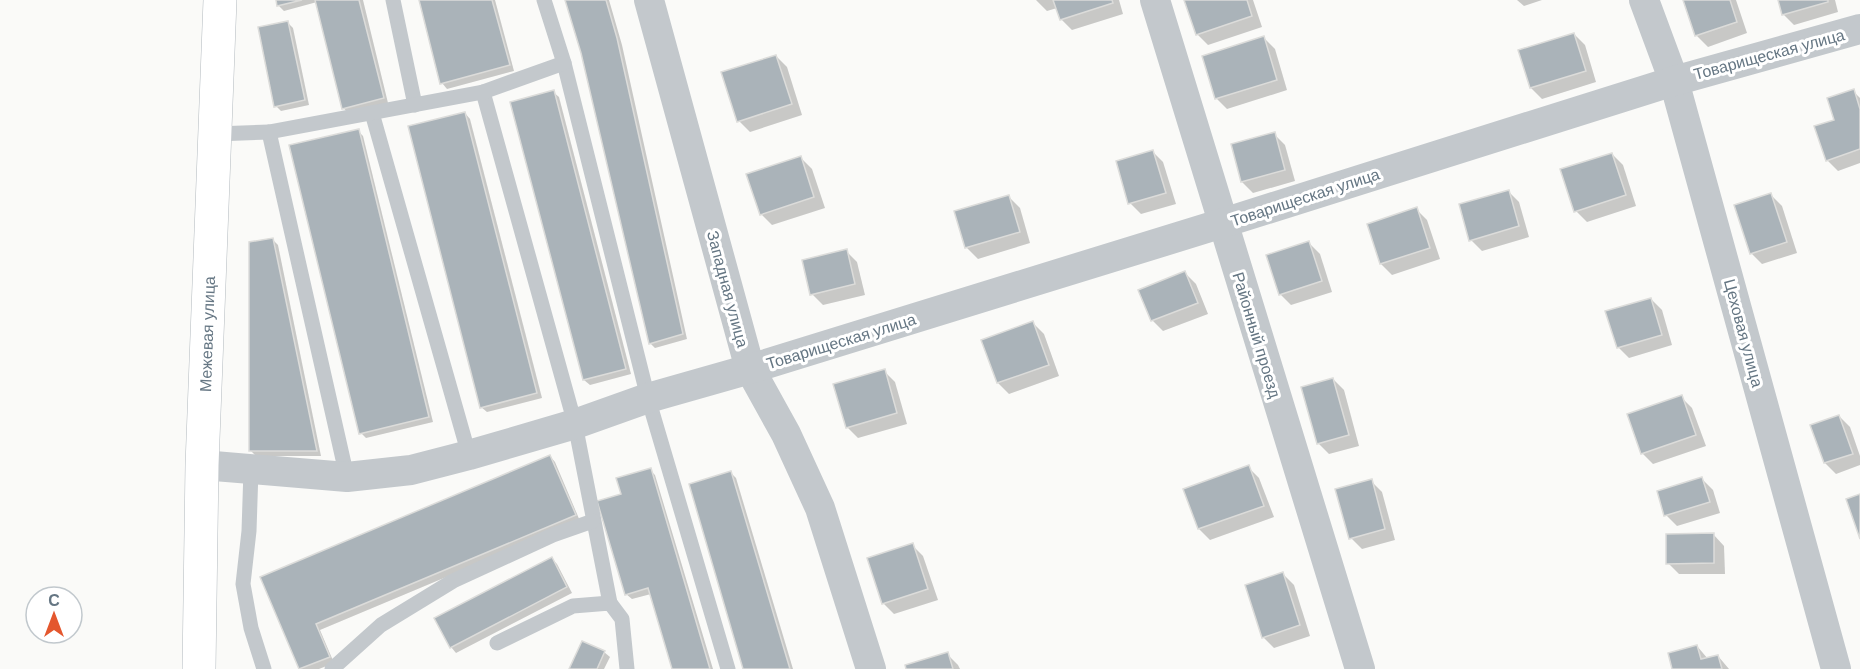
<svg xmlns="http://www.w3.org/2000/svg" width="1860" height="669" viewBox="0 0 1860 669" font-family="'DM Sans',sans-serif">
	<rect width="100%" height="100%" fill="#fafaf8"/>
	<!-- shadow -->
	<g fill="#0003">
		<path d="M 277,0 L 363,0 L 388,103 L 349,113 L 343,108 L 317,2 L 284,11 L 279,6 Z"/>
		<path d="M 421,0 L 495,0 L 514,71 L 447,89 L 442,83 Z"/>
		<path d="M 567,0 L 609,0 L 622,45 L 687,339 L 655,348 L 650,343 L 582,52 Z"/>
		<path d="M 1036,0 L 1119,0 L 1123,14 L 1072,30 L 1061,19 L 1057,8 L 1047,11 Z"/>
		<path d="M 1186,0 L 1253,0 L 1262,27 L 1208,45 L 1197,34 Z"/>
		<path d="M 1517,0 L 1542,0 L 1524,6 Z"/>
		<path d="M 1684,0 L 1736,0 L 1747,33 L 1708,47 L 1697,36 Z"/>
		<path d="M 1779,0 L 1835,0 L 1838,12 L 1794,25 L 1783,14 Z"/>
		<path d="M 288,23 L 293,28 L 309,105 L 281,111 L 276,106 Z"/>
		<path d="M 1574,34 L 1585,45 L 1596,82 L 1542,99 L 1531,88 Z"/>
		<path d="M 1264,38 L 1275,49 L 1287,90 L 1227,109 L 1216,98 Z"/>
		<path d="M 776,56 L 787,67 L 802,115 L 750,132 L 739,121 Z"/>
		<path d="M 1853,91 L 1860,98 L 1860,163 L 1838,171 L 1827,160 L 1836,120 Z"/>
		<path d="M 553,92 L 559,97 L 631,374 L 590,385 L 584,380 Z"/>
		<path d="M 465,113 L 470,119 L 542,398 L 487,412 L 481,407 Z"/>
		<path d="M 358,131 L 363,136 L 433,422 L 366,438 L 361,433 Z"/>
		<path d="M 1274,134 L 1285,145 L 1295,181 L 1253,193 L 1242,182 Z"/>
		<path d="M 1152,151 L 1163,162 L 1176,204 L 1141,214 L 1130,203 Z"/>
		<path d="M 1612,154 L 1623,165 L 1636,206 L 1587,222 L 1576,211 Z"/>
		<path d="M 801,158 L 812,169 L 825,208 L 772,225 L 761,214 Z"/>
		<path d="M 1508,191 L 1519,202 L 1529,237 L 1482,251 L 1471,240 Z"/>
		<path d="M 1771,195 L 1782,206 L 1797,253 L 1762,264 L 1751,253 Z"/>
		<path d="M 1009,197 L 1020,208 L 1030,243 L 978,259 L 967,248 L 956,212 Z"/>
		<path d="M 1416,209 L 1427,220 L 1440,259 L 1392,275 L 1381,264 L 1369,225 Z"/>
		<path d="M 273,240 L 278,245 L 321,456 L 256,456 L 251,451 Z"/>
		<path d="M 1309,243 L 1320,254 L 1332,292 L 1291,305 L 1280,294 Z"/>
		<path d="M 846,251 L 857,262 L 865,295 L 823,305 L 812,294 Z"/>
		<path d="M 1185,273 L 1196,284 L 1208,314 L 1163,331 L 1152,320 Z"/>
		<path d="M 1651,299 L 1662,310 L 1672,345 L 1629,358 L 1618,347 Z"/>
		<path d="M 1033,323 L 1044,334 L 1059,376 L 1009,394 L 998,383 Z"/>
		<path d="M 884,371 L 895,382 L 907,424 L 858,438 L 847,427 Z"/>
		<path d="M 1333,379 L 1344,390 L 1359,446 L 1329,454 L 1318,443 Z"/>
		<path d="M 1681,397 L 1692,408 L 1706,446 L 1653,464 L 1642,453 Z"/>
		<path d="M 1839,416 L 1850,427 L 1860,456 L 1860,465 L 1836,474 L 1825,463 Z"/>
		<path d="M 550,456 L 555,462 L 580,521 L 320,630 L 334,663 L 319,669 L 300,669 L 262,577 Z"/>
		<path d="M 1248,467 L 1259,478 L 1274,517 L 1210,540 L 1199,529 Z"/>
		<path d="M 650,470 L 655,475 L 713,669 L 674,669 L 651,594 L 632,599 L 626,594 L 623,495 Z"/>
		<path d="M 731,473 L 736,478 L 793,669 L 745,669 Z"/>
		<path d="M 1702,479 L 1713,490 L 1720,513 L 1677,526 L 1666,515 Z"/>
		<path d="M 1371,481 L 1382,492 L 1395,540 L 1362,549 L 1351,538 Z"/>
		<path d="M 1713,534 L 1724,546 L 1725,574 L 1679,574 L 1668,563 Z"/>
		<path d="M 912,545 L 923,556 L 938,600 L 894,614 L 883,603 Z"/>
		<path d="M 552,559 L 557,564 L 572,593 L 456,653 L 451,647 Z"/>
		<path d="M 1283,574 L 1294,585 L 1310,636 L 1274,648 L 1263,637 Z"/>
		<path d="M 1697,646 L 1708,659 L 1718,656 L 1729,669 L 1674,669 Z"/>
		<path d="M 604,652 L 610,657 L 604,669 L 571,669 Z"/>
		<path d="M 947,654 L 958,665 L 960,669 L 908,669 Z"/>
	</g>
	<!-- building -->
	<g fill="#aab3b9" stroke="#dcdcda" stroke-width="1.5">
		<path d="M 276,0 L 302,0 L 277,6 Z"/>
		<path d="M 315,0 L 359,0 L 384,98 L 342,109 Z"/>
		<path d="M 419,0 L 492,0 L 510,65 L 440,84 Z"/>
		<path d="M 565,0 L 606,0 L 617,38 L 683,334 L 649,344 L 581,53 Z"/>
		<path d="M 1053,0 L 1112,0 L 1113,3 L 1060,20 Z"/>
		<path d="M 1184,0 L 1247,0 L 1252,16 L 1196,35 Z"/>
		<path d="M 1683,0 L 1730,0 L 1737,22 L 1695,36 Z"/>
		<path d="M 1778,0 L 1828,0 L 1828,2 L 1782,15 Z"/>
		<path d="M 288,21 L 305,100 L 274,107 L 258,27 Z"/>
		<path d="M 1574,33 L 1586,71 L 1530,88 L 1518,50 Z"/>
		<path d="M 1264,36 L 1277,80 L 1215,99 L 1202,56 Z"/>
		<path d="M 776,55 L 792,104 L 737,122 L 721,72 Z"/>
		<path d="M 1854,89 L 1860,109 L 1860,149 L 1826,161 L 1814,126 L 1834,120 L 1827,98 Z"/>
		<path d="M 554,90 L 626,369 L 583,380 L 510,102 Z"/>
		<path d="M 465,112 L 537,393 L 480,408 L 408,126 Z"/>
		<path d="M 359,129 L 429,417 L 359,434 L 289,145 Z"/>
		<path d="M 1275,132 L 1285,170 L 1241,182 L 1231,144 Z"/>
		<path d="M 1153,150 L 1166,193 L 1128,204 L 1116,161 Z"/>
		<path d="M 1612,153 L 1626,195 L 1574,212 L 1560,169 Z"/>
		<path d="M 801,156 L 814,197 L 760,215 L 746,174 Z"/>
		<path d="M 1509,190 L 1519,226 L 1469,241 L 1459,204 Z"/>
		<path d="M 1771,193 L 1787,242 L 1750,254 L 1734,205 Z"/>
		<path d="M 1009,195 L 1020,232 L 965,248 L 954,211 Z"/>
		<path d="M 1417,207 L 1430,248 L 1380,264 L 1367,224 Z"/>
		<path d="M 273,238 L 317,451 L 249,451 L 249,242 Z"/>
		<path d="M 1309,241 L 1322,281 L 1279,295 L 1266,255 Z"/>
		<path d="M 847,249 L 855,284 L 810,295 L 802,260 Z"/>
		<path d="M 1185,271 L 1198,303 L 1151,321 L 1138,290 Z"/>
		<path d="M 1651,298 L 1662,335 L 1617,348 L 1605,311 Z"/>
		<path d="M 1033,321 L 1049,365 L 997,383 L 981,340 Z"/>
		<path d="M 885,369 L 897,413 L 846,428 L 833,384 Z"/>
		<path d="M 1333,378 L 1349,435 L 1317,444 L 1301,387 Z"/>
		<path d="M 1682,395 L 1696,435 L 1641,454 L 1627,414 Z"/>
		<path d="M 1839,415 L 1853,454 L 1824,463 L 1810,425 Z"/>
		<path d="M 550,455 L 576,515 L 316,624 L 330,657 L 299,669 L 260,577 Z"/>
		<path d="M 1249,465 L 1264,506 L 1198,529 L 1183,489 Z"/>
		<path d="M 651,468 L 710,669 L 672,669 L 648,588 L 625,595 L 597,501 L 621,494 L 616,478 Z"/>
		<path d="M 731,471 L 790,669 L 743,669 L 689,484 Z"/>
		<path d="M 1702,477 L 1710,502 L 1664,516 L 1657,491 Z"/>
		<path d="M 1372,479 L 1385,529 L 1349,539 L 1335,489 Z"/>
		<path d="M 1860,494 L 1860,539 L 1846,499 Z"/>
		<path d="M 1714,533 L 1714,563 L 1666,564 L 1666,534 Z"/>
		<path d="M 913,543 L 928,589 L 882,604 L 867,558 Z"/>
		<path d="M 552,557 L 567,587 L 450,648 L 434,618 Z"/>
		<path d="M 1283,572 L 1300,625 L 1262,638 L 1245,585 Z"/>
		<path d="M 582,641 L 605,651 L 597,669 L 569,669 Z"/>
		<path d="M 1697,645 L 1701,659 L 1718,655 L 1722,669 L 1672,669 L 1668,653 Z"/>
		<path d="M 948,652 L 953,669 L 906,669 L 905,665 Z"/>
	</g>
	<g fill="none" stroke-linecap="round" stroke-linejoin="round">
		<!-- secondary casing -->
		<g stroke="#b3babf" stroke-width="34">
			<path id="secondary" d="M 199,669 L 202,465 L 220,0"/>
		</g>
		<!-- lane -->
		<g stroke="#c3c8cc" stroke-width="15">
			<path d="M 393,0 L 415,105"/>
			<path d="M 544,0 L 564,63 L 648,398 L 728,669"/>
			<path d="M 483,92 L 575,424 L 610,603"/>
			<path d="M 372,113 L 469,455"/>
			<path d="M 269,132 L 347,477"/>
			<path d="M 215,134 L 269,132 L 483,92 L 564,63"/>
			<path d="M 251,470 L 249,531 L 243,584 L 251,628 L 264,669"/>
			<path d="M 497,643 L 573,606 L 610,603 L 622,619 L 627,669"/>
			<path d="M 332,669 L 381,625 L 453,581 L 553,535 L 593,521"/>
		</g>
		<!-- street -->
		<g stroke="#c3c8cc" stroke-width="30">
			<path d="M 649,0 L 750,369 L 786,434 L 820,508 L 871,669"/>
			<path d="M 1155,0 L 1360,669"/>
			<path d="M 1644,0 L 1674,81 L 1836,669"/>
			<path d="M 202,465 L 347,477 L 411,470 L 469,455 L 575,424 L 648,398 L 750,369 L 1223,223 L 1674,81 L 1860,29"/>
		</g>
		<!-- secondary -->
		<use href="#secondary" stroke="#fff" stroke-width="33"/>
	</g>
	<g text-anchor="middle" stroke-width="6" stroke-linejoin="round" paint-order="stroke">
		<!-- street labels -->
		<g font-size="16" fill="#657683" stroke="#fff">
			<text transform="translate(1769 54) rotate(-15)" y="6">Товарищеская улица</text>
			<text transform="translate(1305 197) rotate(-18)" y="6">Товарищеская улица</text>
			<text transform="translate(728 289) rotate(75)" y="6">Западная улица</text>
			<text transform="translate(1744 333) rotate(75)" y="6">Цеховая улица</text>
			<text transform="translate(207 334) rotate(-88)" y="6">Межевая улица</text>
			<text transform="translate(1257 335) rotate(73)" y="6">Районный проезд</text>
			<text transform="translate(841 341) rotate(-17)" y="6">Товарищеская улица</text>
		</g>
	</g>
	<!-- north arrow -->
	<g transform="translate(54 615)"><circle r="28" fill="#ffffff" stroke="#c1c8cd" stroke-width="1.5"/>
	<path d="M0-4.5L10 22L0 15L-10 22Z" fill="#e4572e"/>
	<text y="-9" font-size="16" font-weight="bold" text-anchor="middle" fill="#657683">С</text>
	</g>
</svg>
